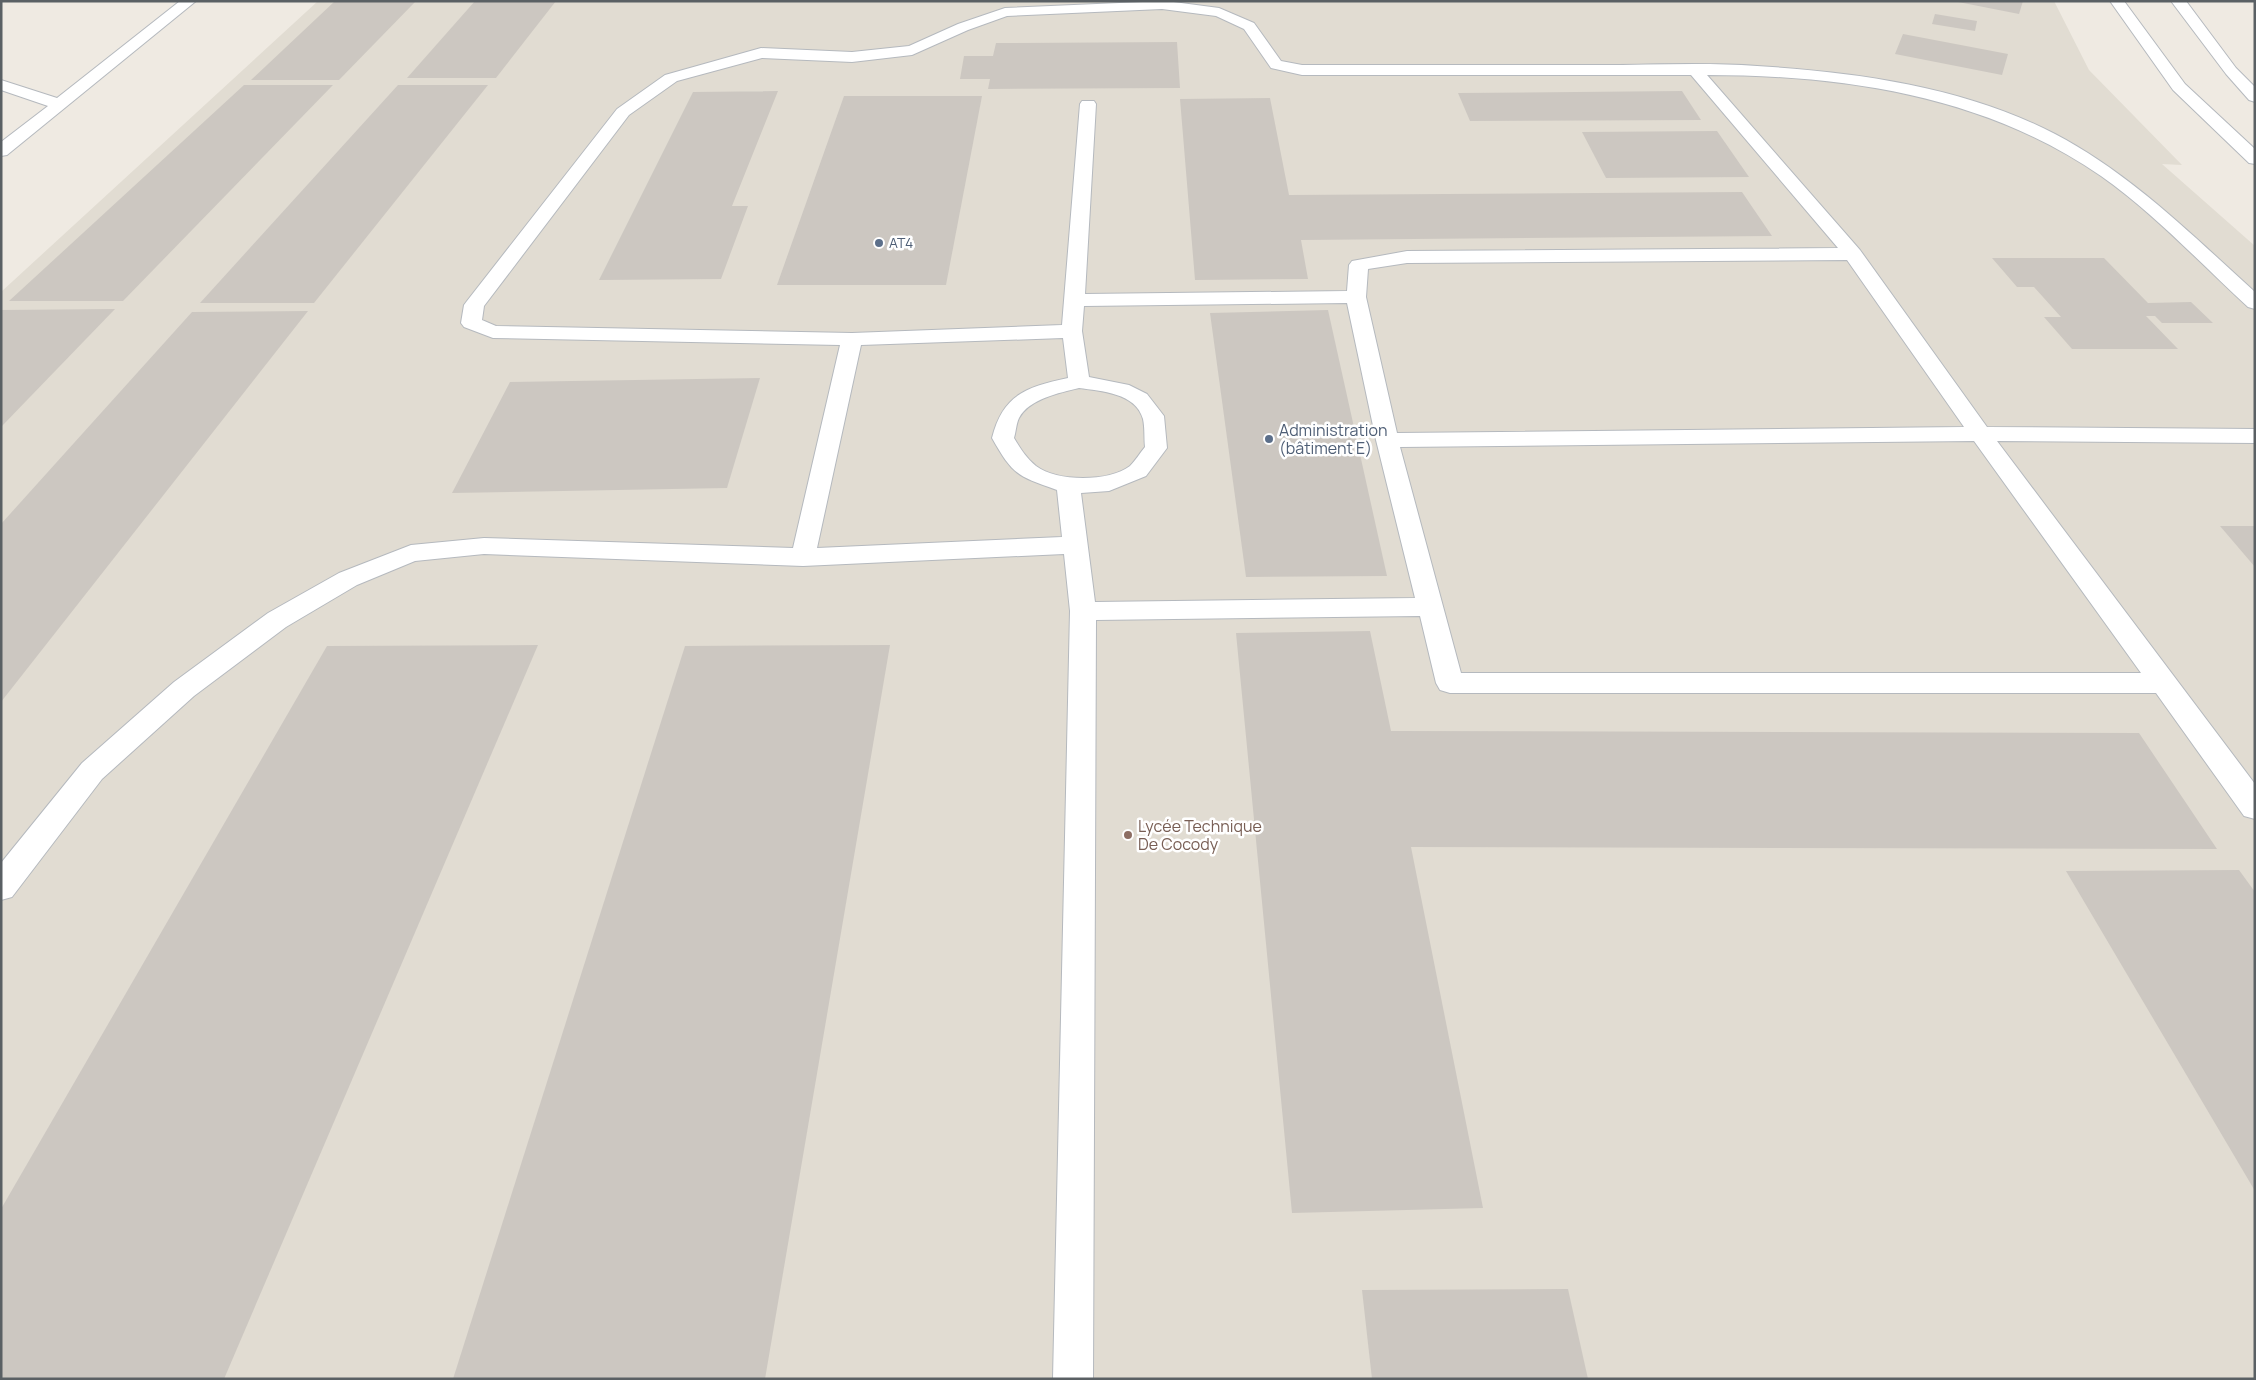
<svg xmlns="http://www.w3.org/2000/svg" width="2256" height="1380" viewBox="0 0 2256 1380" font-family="Manrope,sans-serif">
	<rect width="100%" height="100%" fill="#efeae2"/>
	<!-- education -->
	<path fill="#e1dcd2" d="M 318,1 L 2054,1 L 2089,70 L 2182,165 L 2162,164 L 2255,246 L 2255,1379 L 1,1379 L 1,292 Z"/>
	<!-- building -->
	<g fill="#ccc7c1">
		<path d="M 335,1 L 416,1 L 339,80 L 251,80 Z"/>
		<path d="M 475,1 L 556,1 L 496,78 L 407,78 Z"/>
		<path d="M 1953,1 L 2023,1 L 2019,14 Z"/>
		<path d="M 1935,14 L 1977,21 L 1975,31 L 1932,24 Z"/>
		<path d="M 1903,34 L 2008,54 L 2002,75 L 1895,54 Z"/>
		<path d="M 1177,42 L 1180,88 L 988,89 L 990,79 L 960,79 L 964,56 L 993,56 L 996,43 Z"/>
		<path d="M 244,85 L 333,85 L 123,301 L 9,301 Z"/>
		<path d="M 398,85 L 488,85 L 314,303 L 200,303 Z"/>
		<path d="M 778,91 L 732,206 L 748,206 L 721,279 L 599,280 L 693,92 Z"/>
		<path d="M 1682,91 L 1701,120 L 1470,121 L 1458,93 Z"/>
		<path d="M 844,96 L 982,96 L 946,285 L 777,285 Z"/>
		<path d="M 1270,98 L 1289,195 L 1742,192 L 1772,236 L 1301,240 L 1308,279 L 1195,280 L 1180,99 Z"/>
		<path d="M 1717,131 L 1749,177 L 1606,178 L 1582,132 Z"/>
		<path d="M 1992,258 L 2104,258 L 2148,303 L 2191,302 L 2213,323 L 2162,323 L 2155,316 L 2146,316 L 2178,349 L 2072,349 L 2044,317 L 2061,317 L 2034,287 L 2017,287 Z"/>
		<path d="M 115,309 L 1,427 L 1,310 Z"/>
		<path d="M 1328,310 L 1387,576 L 1246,577 L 1210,313 Z"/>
		<path d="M 308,311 L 1,702 L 1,524 L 192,312 Z"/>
		<path d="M 760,378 L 727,488 L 452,493 L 510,382 Z"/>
		<path d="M 2220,526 L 2255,526 L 2255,567 Z"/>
		<path d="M 1370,631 L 1391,731 L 2139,733 L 2217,849 L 1411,847 L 1483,1208 L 1292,1213 L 1236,633 Z"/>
		<path d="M 538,645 L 224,1379 L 1,1379 L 1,1209 L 327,646 Z"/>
		<path d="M 890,645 L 765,1379 L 453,1379 L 685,646 Z"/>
		<path d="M 2239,870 L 2255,892 L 2255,1191 L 2066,871 Z"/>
		<path d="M 1568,1289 L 1588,1379 L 1372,1379 L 1362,1290 Z"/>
	</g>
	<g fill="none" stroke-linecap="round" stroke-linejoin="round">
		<!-- service casing -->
		<g stroke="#b5b9be" stroke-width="2">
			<path id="service" d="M 1166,1 L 1219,8 L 1254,23 L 1281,61 L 1302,65 C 1401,65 1500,65 1599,65 C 1651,65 1705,62 1757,66 C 1857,72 1965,87 2055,134 C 2131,174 2191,234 2255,292 L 2255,309 L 2248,307 C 2200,263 2155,214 2101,176 C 1986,96 1844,75 1707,75 L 1860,250 L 1987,427 L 2255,429 L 2255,443 L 1997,441 L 2255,784 L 2255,819 L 2244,816 L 2156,693 L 1450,693 L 1440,690 L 1436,683 L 1420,616 L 1096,620 L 1093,1379 L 1053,1379 L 1070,611 L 1064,554 L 803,566 L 484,554 L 415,561 L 357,585 L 286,627 L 194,696 L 102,779 L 12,897 L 1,900 L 1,863 L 82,763 L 174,682 L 268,613 L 339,573 L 411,545 L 484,538 L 793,548 L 840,345 L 493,338 L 464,327 L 461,323 L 464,305 L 467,301 L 617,109 L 665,75 L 761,48 L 852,52 L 909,46 L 958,24 L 1005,8 ZM 1162,9 L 1216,16 L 1244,29 L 1271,68 L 1302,75 L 1691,75 L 1838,248 L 1407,251 L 1352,261 L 1349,265 L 1347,291 L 1085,294 L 1096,104 L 1094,101 L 1082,101 L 1080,104 L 1062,325 L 852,333 L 496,326 L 482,320 L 484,306 L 629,115 L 677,81 L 762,58 L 852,62 L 912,55 L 968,30 L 1007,16 ZM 1847,260 L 1964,427 L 1397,433 L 1366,297 L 1368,269 L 1407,263 ZM 1347,303 L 1376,440 L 1415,598 L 1095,602 L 1081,493 L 1109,491 L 1146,476 L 1167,448 L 1164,416 L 1147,394 L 1129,385 L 1089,377 L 1082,331 L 1084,306 ZM 1063,338 L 1068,378 C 1027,387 1003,394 992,438 C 1013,475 1017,476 1057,490 L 1062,537 L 817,548 L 861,345 ZM 1079,388 C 1101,391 1136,393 1143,419 C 1145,428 1144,438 1145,447 C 1140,453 1135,461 1130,466 C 1109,482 1057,482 1036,466 C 1026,458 1020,448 1014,438 C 1016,432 1016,424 1019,418 C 1029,399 1059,393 1079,388 ZM 1974,441 L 2141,673 L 1461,673 L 1400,447 Z"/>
		</g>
		<!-- minor casing -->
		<g stroke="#b5b9be" stroke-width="2">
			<path id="minor" d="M 180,1 L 196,1 L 7,155 L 1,156 L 1,142 L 48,106 L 1,90 L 1,80 L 57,98 Z"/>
		</g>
		<!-- tertiary casing -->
		<g stroke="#b5b9be" stroke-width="2">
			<g id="tertiary">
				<path d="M 2110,1 L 2124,1 L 2185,84 L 2255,149 L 2255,164 L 2249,163 L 2173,90 Z"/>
				<path d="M 2171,1 L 2186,1 L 2236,68 L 2255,87 L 2255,102 L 2249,100 L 2226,74 Z"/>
			</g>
		</g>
		<!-- service -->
		<use href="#service" fill="#fff" fill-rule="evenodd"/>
		<!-- minor -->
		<use href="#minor" fill="#fff" fill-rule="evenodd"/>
		<!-- tertiary -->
		<use href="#tertiary" fill="#fff" fill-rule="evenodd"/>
	</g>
	<!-- markers -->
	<g fill="#5c6f8a" stroke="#fff" stroke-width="2">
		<circle cx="879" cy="243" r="5"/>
		<circle cx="1269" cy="439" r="5"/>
	</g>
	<circle fill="#8d6e63" stroke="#fff" stroke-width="2" cx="1128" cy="835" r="5"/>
	<g text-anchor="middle" stroke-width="5" stroke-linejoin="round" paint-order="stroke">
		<!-- far-service labels -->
		<g font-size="14" fill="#4e5e75" stroke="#fff" text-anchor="start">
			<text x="889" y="248">AT4</text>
		</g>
		<!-- service labels -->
		<g font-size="16" fill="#4e5e75" stroke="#fff" text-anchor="start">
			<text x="1279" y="436">Administration<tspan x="1279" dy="18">(bâtiment E)</tspan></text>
		</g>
		<!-- education labels -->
		<g font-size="16" fill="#785e54" stroke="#fff" text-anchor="start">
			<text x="1138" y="832">Lycée Technique<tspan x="1138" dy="18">De Cocody</tspan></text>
		</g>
	</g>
	<!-- border -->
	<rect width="2256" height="1380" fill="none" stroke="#5a6064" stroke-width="5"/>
</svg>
